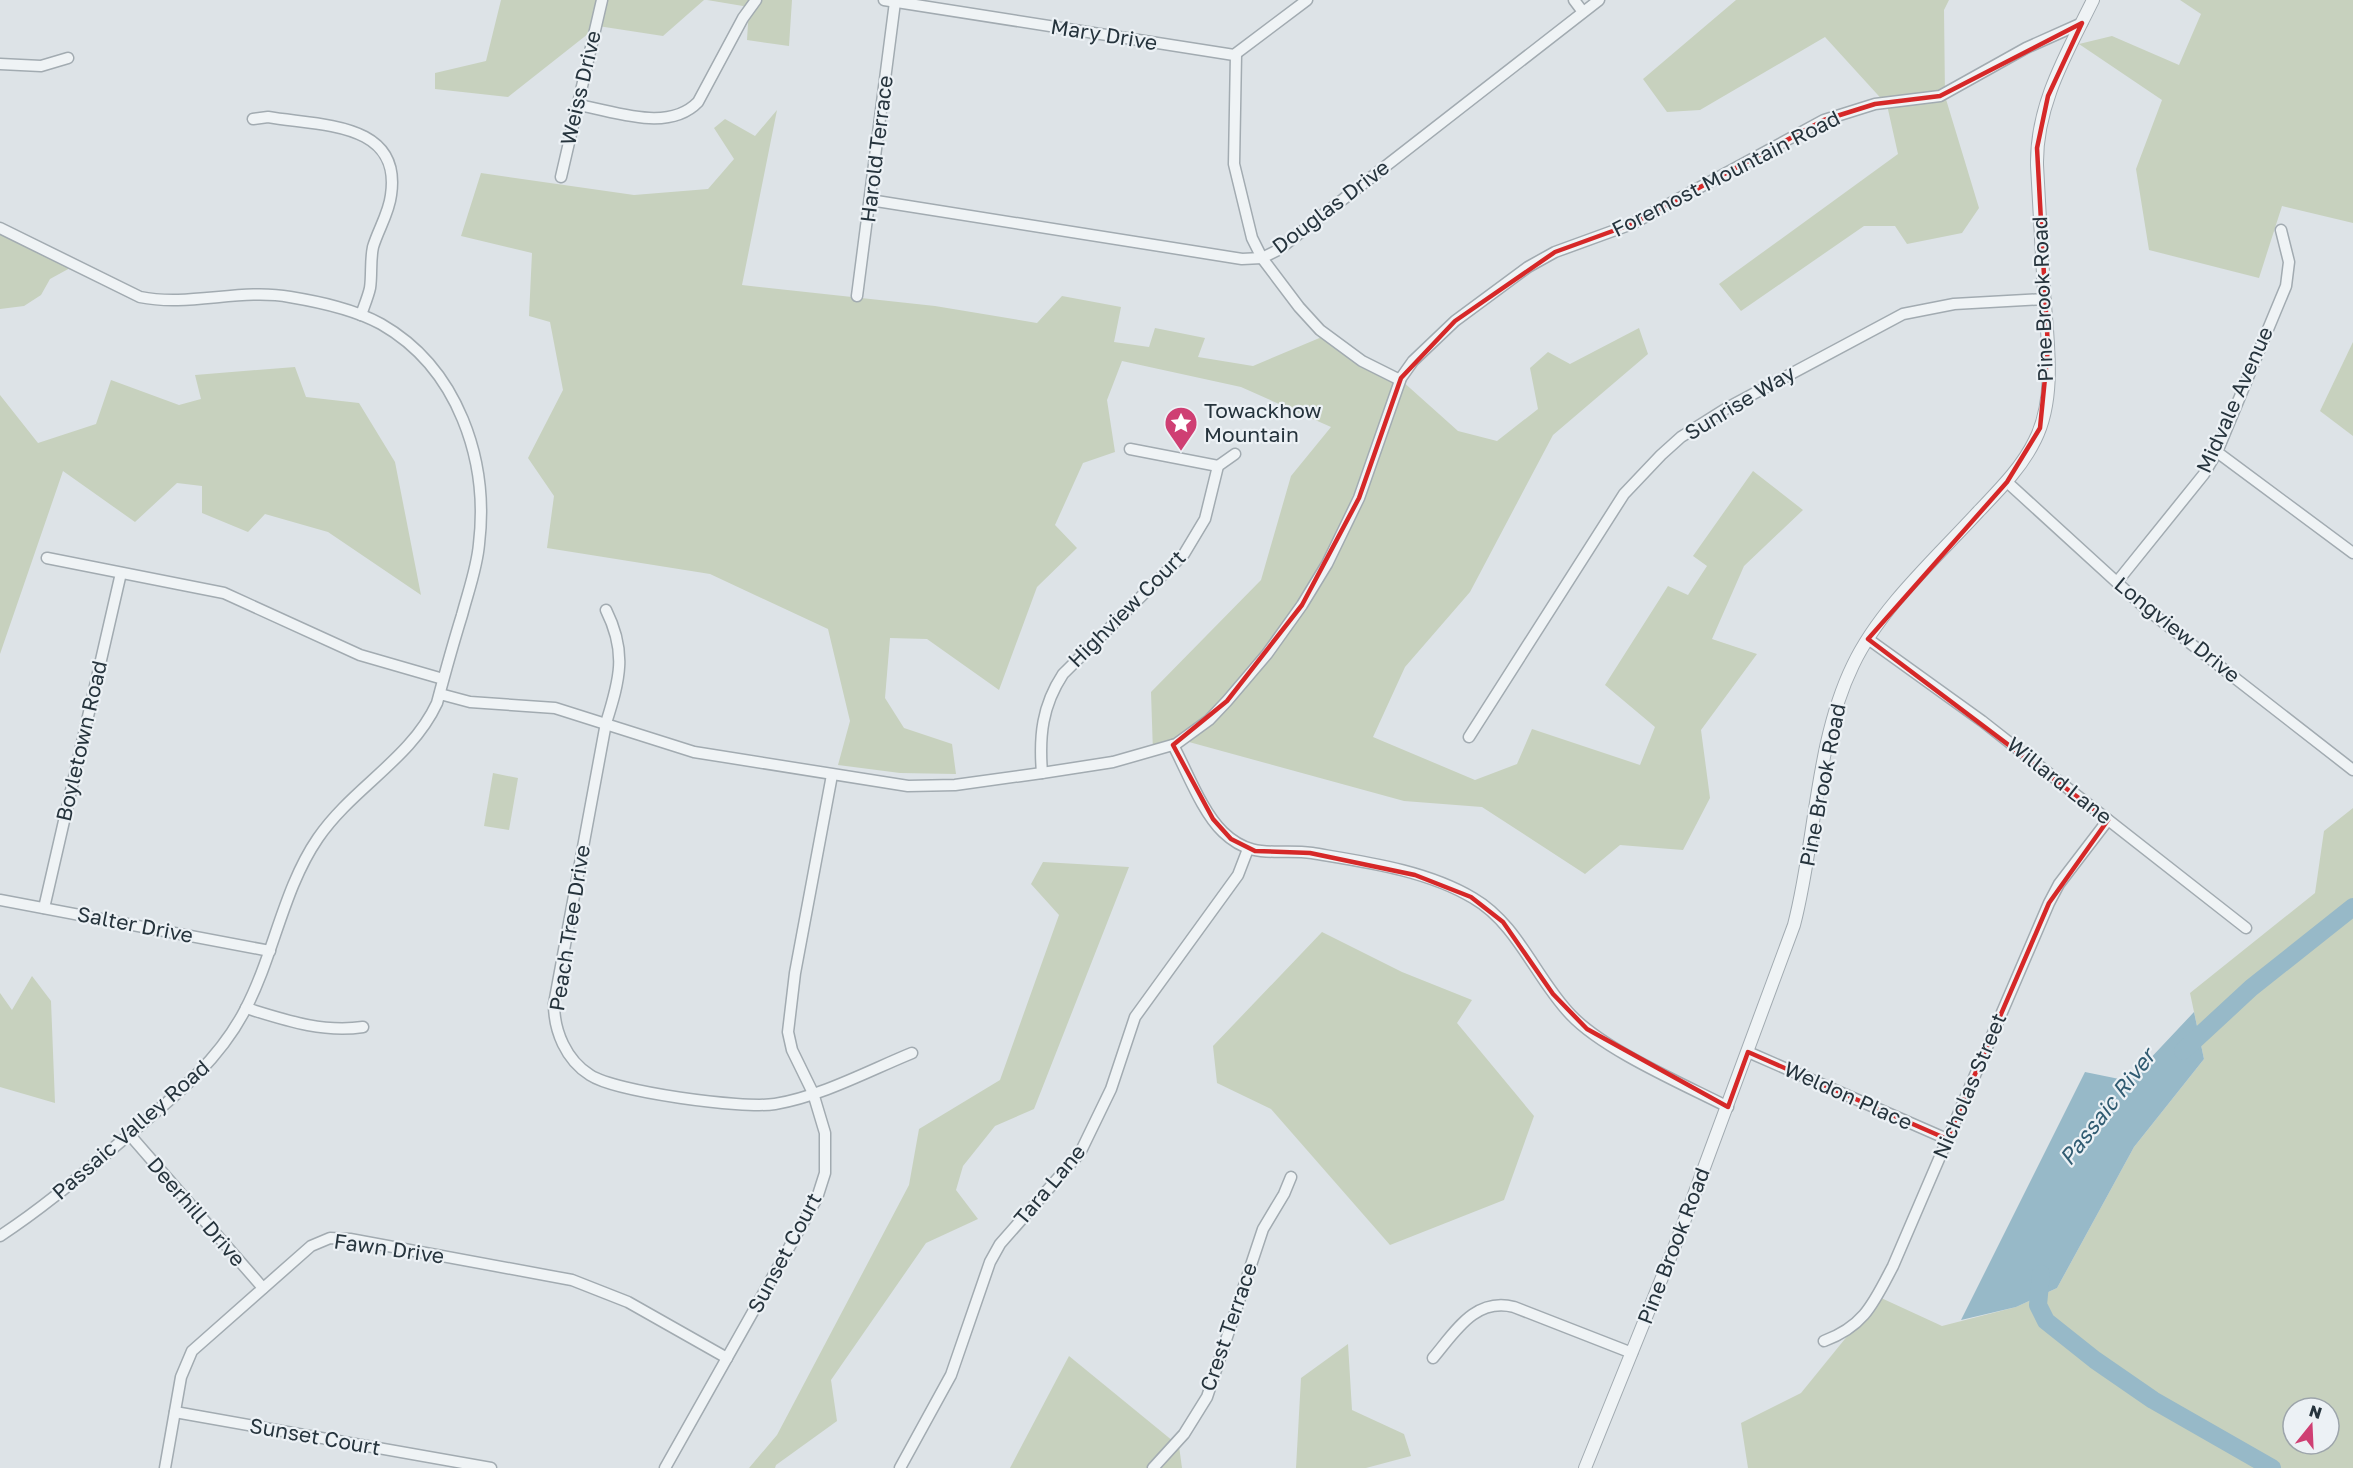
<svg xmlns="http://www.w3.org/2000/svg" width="2353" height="1468" viewBox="0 0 2353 1468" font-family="'Golos Text',sans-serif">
	<rect width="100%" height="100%" fill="#dde3e7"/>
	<!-- green -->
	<g fill="#c7d1be" fill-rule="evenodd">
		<path d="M 501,0 L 704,0 L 663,36 L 598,26 L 508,97 L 435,89 L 435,73 L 486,61 Z"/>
		<path d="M 707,0 L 792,0 L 789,46 L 747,40 L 749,7 Z"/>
		<path d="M 1736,0 L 1949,0 L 1944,10 L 1945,96 L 1979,208 L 1962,233 L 1907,244 L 1895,226 L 1864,226 L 1741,311 L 1719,284 L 1898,154 L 1887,105 L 1825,37 L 1700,110 L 1667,112 L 1643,79 Z"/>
		<path d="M 2180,0 L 2353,0 L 2353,223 L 2282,206 L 2259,278 L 2149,250 L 2136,169 L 2162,100 L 2079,44 L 2112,36 L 2179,65 L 2201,14 Z"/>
		<path d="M 777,110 L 742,285 L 935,306 L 1037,323 L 1062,296 L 1121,307 L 1114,342 L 1149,347 L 1155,328 L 1205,338 L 1198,357 L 1253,366 L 1329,334 L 1401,380 L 1458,431 L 1497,441 L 1538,409 L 1530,368 L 1548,352 L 1570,364 L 1639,328 L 1648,354 L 1553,435 L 1470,592 L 1405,667 L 1373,737 L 1475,780 L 1517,764 L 1532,729 L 1640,765 L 1655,727 L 1605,685 L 1668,586 L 1688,595 L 1707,566 L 1693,556 L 1753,471 L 1803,510 L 1744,566 L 1712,639 L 1757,654 L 1701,730 L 1710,798 L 1683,850 L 1620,845 L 1585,874 L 1482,807 L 1404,801 L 1189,742 L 1153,753 L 1151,692 L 1261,580 L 1291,476 L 1331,427 L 1241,387 L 1122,361 L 1107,400 L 1115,452 L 1083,463 L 1055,525 L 1077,548 L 1037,587 L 999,690 L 927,639 L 890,638 L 885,698 L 904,728 L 952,744 L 956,774 L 900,773 L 838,765 L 850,721 L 828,629 L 710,574 L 547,548 L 554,496 L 528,458 L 563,390 L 550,322 L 529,316 L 532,253 L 461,236 L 481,173 L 634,195 L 708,189 L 734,159 L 714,128 L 725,119 L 755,136 Z"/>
		<path d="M 0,233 L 70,268 L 50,279 L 41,295 L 24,306 L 0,309 Z"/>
		<path d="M 2353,342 L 2353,436 L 2320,411 Z"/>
		<path d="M 295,367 L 306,397 L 359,403 L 395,462 L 421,595 L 328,532 L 265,514 L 248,532 L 202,513 L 202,486 L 177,483 L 135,522 L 63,471 L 0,654 L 0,395 L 38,443 L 96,424 L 111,380 L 179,405 L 201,399 L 195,375 Z"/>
		<path d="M 493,773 L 518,778 L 509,830 L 484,826 Z"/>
		<path d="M 2353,808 L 2353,1468 L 1748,1468 L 1741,1423 L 1801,1393 L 1879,1297 L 1942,1326 L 2016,1307 L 2057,1288 L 2134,1147 L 2204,1059 L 2190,993 L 2315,893 L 2324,831 ZM 2293,1408 L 2329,1408 L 2329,1444 L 2293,1444 Z"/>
		<path d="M 1043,862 L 1129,867 L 1034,1109 L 995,1126 L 963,1166 L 956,1190 L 978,1219 L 926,1243 L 831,1380 L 837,1421 L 776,1465 L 775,1468 L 749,1468 L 777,1435 L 909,1185 L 919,1129 L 1000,1080 L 1059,915 L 1031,884 Z"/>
		<path d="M 1322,932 L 1402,972 L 1472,1000 L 1457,1023 L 1534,1116 L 1504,1200 L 1390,1245 L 1271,1109 L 1217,1083 L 1213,1046 Z"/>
		<path d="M 32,976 L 51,1001 L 55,1103 L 0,1087 L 0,993 L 12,1010 Z"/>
		<path d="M 1348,1344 L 1352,1410 L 1404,1434 L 1411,1456 L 1366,1468 L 1296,1468 L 1301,1378 Z"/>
		<path d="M 1069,1356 L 1179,1446 L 1182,1468 L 1010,1468 Z"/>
	</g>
	<!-- water -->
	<path fill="#97b9c8" d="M 2194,1012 L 2204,1059 L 2134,1147 L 2057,1288 L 2016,1307 L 1961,1320 L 2085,1072 L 2129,1081 Z"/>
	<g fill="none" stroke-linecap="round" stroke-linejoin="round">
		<!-- river -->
		<g stroke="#97b9c8" stroke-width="18">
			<path d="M 2183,1051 L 2251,988 L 2353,907"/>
			<path d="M 2041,1274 L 2038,1305 L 2046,1321 L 2095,1360 L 2153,1400 L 2272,1468"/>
		</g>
		<!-- minor casing -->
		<g stroke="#a2abb1" stroke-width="13">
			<g id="minor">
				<path d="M 884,0 L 1234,55 L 1307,0"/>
				<path d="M 1574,0 L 1583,12"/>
				<path d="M 1236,54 L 1234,164 L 1252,238 L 1262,258 L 1299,307 L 1320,330 L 1362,361 L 1400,380"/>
				<path d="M 0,64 L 41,66 L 68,58"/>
				<path d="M 578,105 C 615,111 668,133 698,102 L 743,18 L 756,0"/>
				<path d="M 253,119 L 268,117 C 319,126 402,121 391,195 C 389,213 378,230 373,247 C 370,261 372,275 370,288 C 368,297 364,306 361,315"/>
				<path d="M 561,177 L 602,0"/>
				<path d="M 870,200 L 1242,259 L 1262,258 L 1278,250 L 1599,0"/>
				<path d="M 0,228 L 140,297 C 189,307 241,288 290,297 C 320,302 354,309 381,324 C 458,368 489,460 479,544 C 477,568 468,592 462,615 C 453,644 445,673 437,703 C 411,759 352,788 318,838 C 283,889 274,955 245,1010 C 216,1066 166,1103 118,1144 C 80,1176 43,1208 0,1236"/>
				<path d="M 857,296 L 895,2"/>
				<path d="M 1130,449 L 1218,466"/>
				<path d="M 2217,452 L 2353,553"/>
				<path d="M 2007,482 L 2145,608 L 2353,770"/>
				<path d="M 47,558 L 224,593 L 360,655 L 443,679"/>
				<path d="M 2117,582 L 2204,474 L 2217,452 L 2286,286 L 2289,262 L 2281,230"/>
				<path d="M 606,610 C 627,652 620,679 606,723 L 554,1004 C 554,1031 566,1060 590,1075 C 616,1092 742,1109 775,1104 C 822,1096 868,1071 912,1053"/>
				<path d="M 1868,639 L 1982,721 L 2246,928"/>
				<path d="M 440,694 L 470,702 L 555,708 L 694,752 L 908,786 L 955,785 L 1042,773 L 1113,762 L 1176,744 L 1209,720 L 1227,701 L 1267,654 L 1302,605 L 1327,564 L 1359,498 L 1401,378 L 1413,361 L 1455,321 L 1528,267 L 1555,252 L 1632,224 L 1824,120 L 1875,104 L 1940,96 L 2026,48 L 2082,23"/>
				<path d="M 1469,737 L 1624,494 L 1661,455 L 1681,437 L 1727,408 L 1903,314 L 1954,304 L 2045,299"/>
				<path d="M 1173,745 C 1187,771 1202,812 1223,832 C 1253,861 1277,848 1312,853 C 1365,862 1426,870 1473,898 C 1518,924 1536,979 1571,1015 C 1604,1050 1683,1084 1728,1107"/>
				<path d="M 1042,773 C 1039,736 1042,706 1063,674 L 1184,554 L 1205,519 L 1218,466 L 1235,454"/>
				<path d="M 0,900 L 270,951"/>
				<path d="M 44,908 L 121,573"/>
				<path d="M 246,1008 C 285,1020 322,1033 363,1027"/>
				<path d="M 1748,1052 L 1947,1139"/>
				<path d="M 129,1134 L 263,1288"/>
				<path d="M 1824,1341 C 1865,1326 1874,1302 1893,1266 L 2049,903 L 2059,884 L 2108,820"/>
				<path d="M 1433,1358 C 1455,1332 1475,1297 1514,1307 L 1632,1353"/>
				<path d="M 175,1412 L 491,1468"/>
				<path d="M 165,1468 L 181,1377 L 192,1351 L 311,1246 L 330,1238 L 350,1239 L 572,1280 L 628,1302 L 727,1358"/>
				<path d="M 665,1468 L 817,1198 L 825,1173 L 825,1133 L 813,1093 L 792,1050 L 788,1032 L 795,973 L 832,775"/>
				<path d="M 900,1468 L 951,1375 L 990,1262 L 1000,1244 L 1080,1153 L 1111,1089 L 1135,1017 L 1238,875 L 1248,849"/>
				<path d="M 1153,1468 L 1184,1434 L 1207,1397 L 1263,1229 L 1284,1194 L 1291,1177"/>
			</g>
		</g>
		<!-- tertiary casing -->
		<g stroke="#a2abb1" stroke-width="14">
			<path id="tertiary" d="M 1585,1468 L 1678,1238 L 1794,925 C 1816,841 1815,743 1853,665 C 1880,608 1937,557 1979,511 C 2000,489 2022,467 2035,440 C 2057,397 2047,338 2044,292 C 2042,250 2039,207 2037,165 C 2036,104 2067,53 2093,0"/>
		</g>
		<!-- minor -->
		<use href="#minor" stroke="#eff3f5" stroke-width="10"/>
		<!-- tertiary -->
		<use href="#tertiary" stroke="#eff3f5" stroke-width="12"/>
	</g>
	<!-- marked area -->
	<path fill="none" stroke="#d62828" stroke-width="4.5" stroke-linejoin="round" d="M 2082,23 L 2048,96 L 2037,148 L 2048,348 L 2040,428 L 2007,482 L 1868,639 L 2108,820 L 2049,903 L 1947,1139 L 1748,1052 L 1728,1107 L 1587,1029 L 1553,994 L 1503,922 L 1471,897 L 1415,875 L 1310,853 L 1255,851 L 1231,839 L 1213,819 L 1173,745 L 1227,701 L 1302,605 L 1359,498 L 1401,378 L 1455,321 L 1555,252 L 1632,224 L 1824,120 L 1875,104 L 1940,96 Z"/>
	<!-- icons -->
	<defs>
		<g id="sight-pin" transform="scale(1.725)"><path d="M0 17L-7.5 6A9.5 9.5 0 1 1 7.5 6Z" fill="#cf3f73" stroke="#ecf1f5"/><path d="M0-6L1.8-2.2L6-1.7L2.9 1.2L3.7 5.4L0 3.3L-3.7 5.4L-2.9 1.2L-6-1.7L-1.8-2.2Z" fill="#fff"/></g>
	</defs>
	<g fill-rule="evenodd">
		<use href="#sight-pin" x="1181" y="423"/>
	</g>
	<g text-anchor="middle" stroke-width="4.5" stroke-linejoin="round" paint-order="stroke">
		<!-- street labels -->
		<g font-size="21" fill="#26343d" stroke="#ecf1f5">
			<text transform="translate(1104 35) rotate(9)" y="7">Mary Drive</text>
			<text transform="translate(581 88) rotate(-77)" y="7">Weiss Drive</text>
			<text transform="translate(877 149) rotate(-83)" y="7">Harold Terrace</text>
			<text transform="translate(1726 174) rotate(-27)" y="7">Foremost Mountain Road</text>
			<text transform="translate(1331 207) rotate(-37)" y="7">Douglas Drive</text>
			<text transform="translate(2043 299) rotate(-92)" y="7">Pine Brook Road</text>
			<text transform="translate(2235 400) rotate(-66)" y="7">Midvale Avenue</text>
			<text transform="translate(1740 403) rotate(-31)" y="7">Sunrise Way</text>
			<text transform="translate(1127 609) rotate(-45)" y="7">Highview Court</text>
			<text transform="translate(2177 630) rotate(39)" y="7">Longview Drive</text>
			<text transform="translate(82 741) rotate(-77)" y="7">Boyletown Road</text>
			<text transform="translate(2059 781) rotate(38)" y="7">Willard Lane</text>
			<text transform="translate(1823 785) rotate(-79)" y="7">Pine Brook Road</text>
			<text transform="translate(135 925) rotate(11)" y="7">Salter Drive</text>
			<text transform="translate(570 928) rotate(-81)" y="7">Peach Tree Drive</text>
			<text transform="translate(1970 1086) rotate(-67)" y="7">Nicholas Street</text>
			<text transform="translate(1848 1096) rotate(24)" y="7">Weldon Place</text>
			<text transform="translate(131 1130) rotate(-41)" y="7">Passaic Valley Road</text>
			<text transform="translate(1050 1185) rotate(-50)" y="7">Tara Lane</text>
			<text transform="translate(196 1212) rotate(49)" y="7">Deerhill Drive</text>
			<text transform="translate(1674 1246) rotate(-69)" y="7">Pine Brook Road</text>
			<text transform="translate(389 1249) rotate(8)" y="7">Fawn Drive</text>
			<text transform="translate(785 1253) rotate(-62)" y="7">Sunset Court</text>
			<text transform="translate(1229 1327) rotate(-71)" y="7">Crest Terrace</text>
			<text transform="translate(315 1437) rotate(10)" y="7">Sunset Court</text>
		</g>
		<!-- poi labels -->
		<g font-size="21" fill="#26343d" stroke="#ecf1f5" text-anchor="start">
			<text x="1204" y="418">Towackhow<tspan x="1204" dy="24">Mountain</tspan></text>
		</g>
		<!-- water labels -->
		<g font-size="22" font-style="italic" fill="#305b71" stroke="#ecf1f5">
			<text transform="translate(2107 1107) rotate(-52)" y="8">Passaic River</text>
		</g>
	</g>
	<!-- north arrow -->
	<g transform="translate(2311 1426) rotate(18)"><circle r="28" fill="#ecf1f5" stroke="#9da5ab" stroke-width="1.5"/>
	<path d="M0-4.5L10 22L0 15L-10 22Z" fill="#cf3f73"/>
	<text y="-9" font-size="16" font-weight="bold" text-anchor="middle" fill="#26343d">N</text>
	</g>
</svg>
